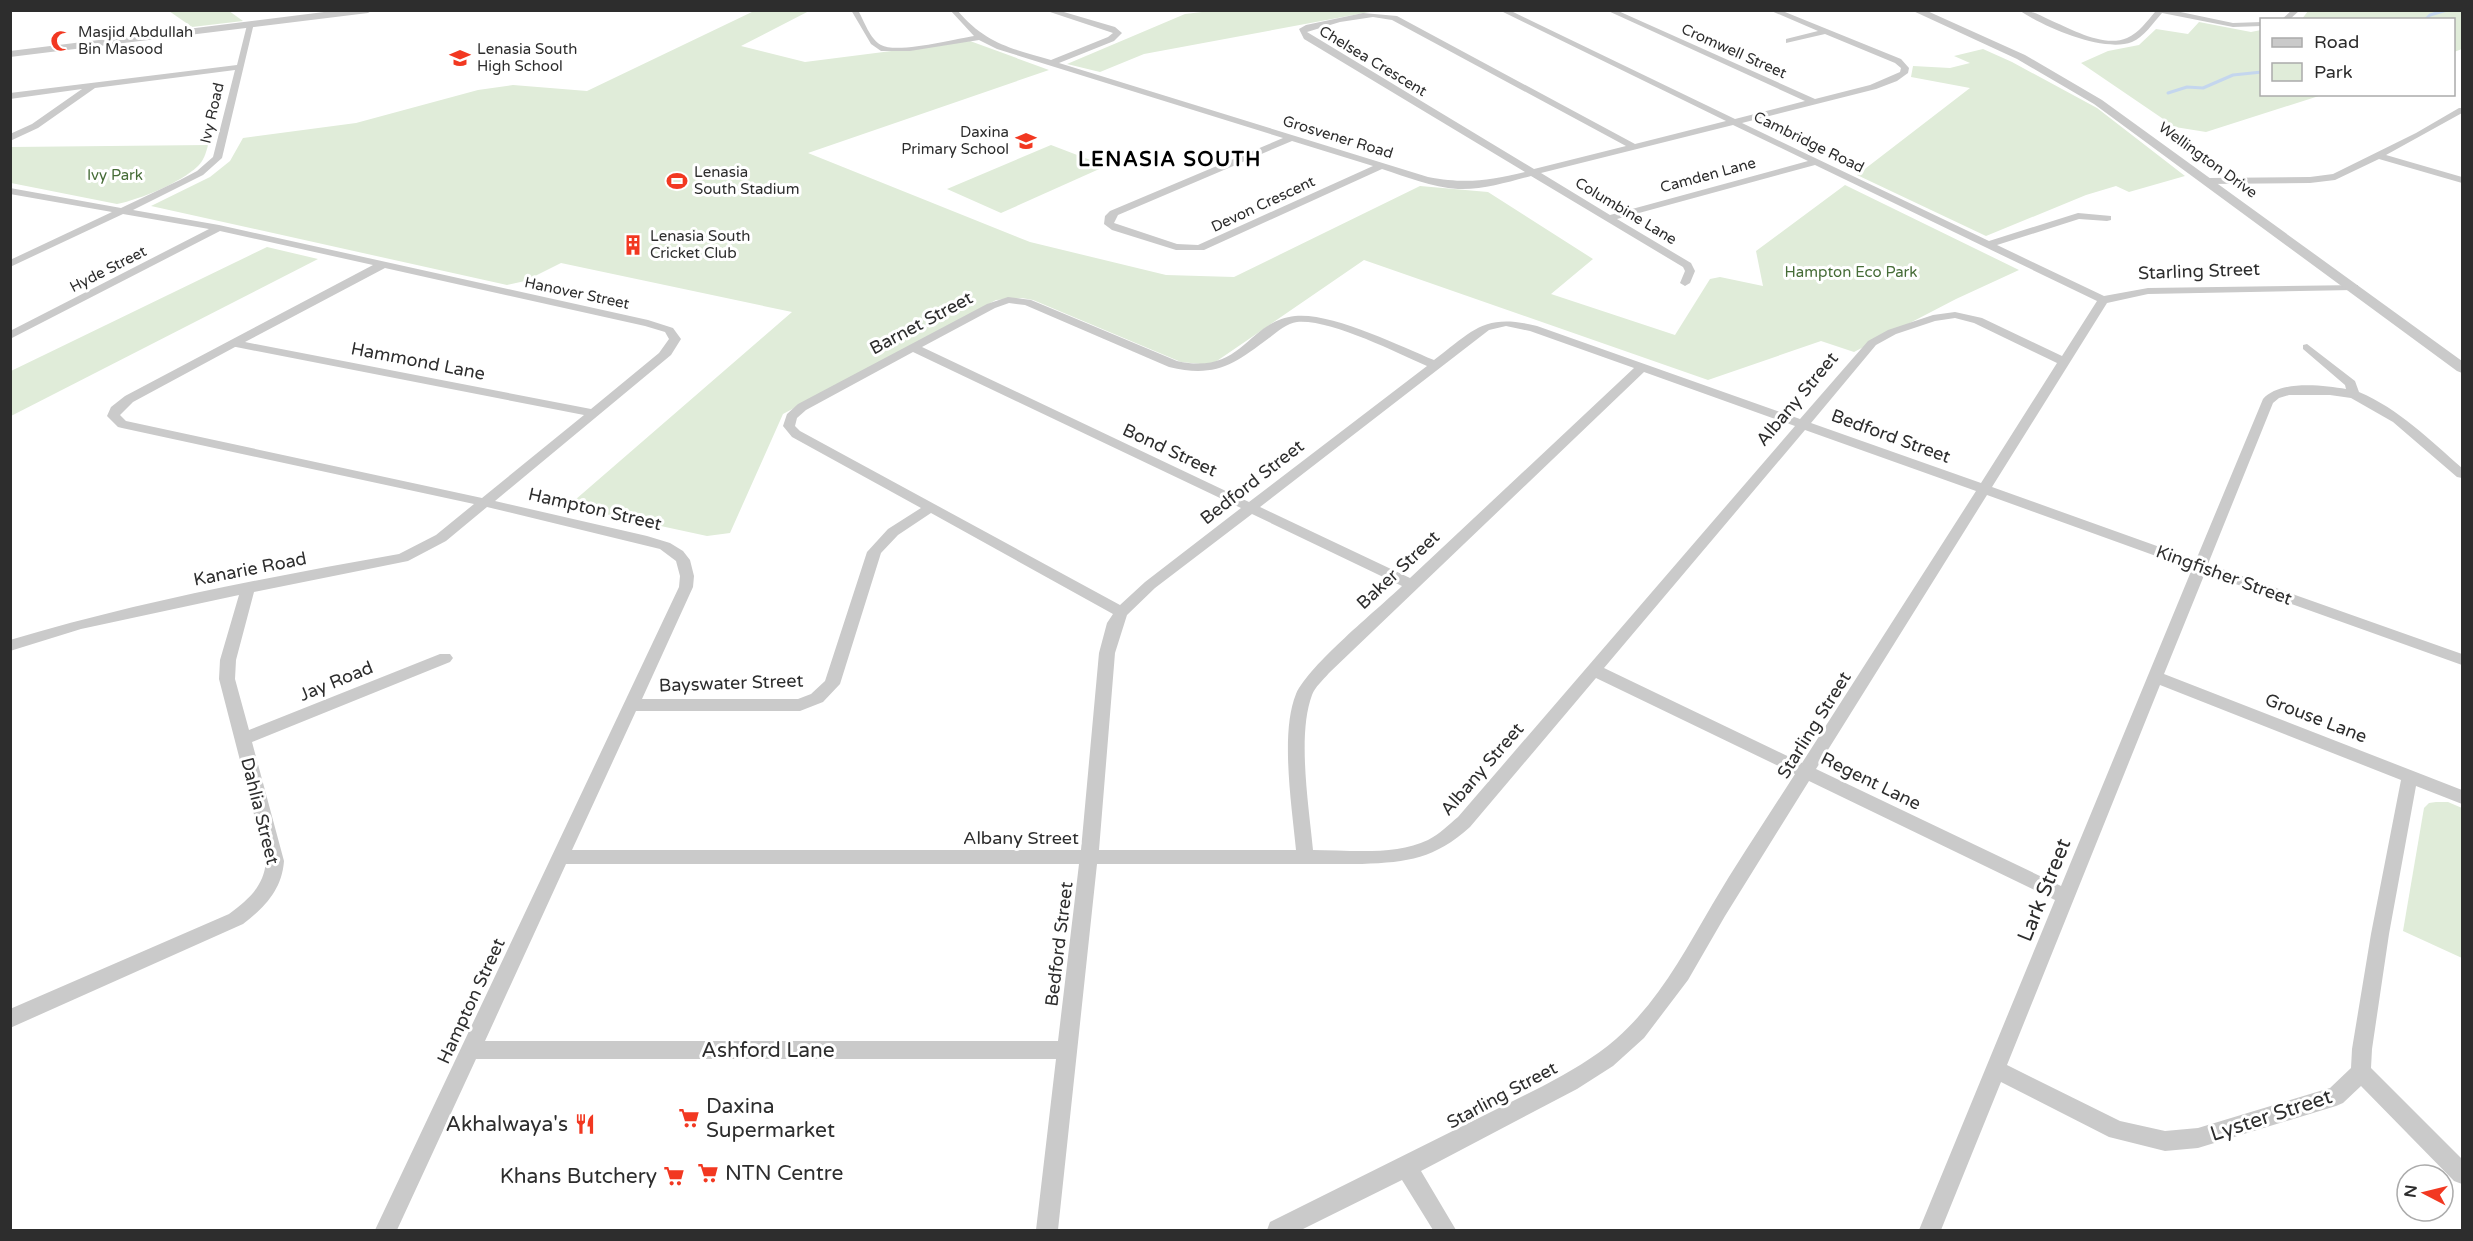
<svg xmlns="http://www.w3.org/2000/svg" width="2473" height="1241" viewBox="0 0 2473 1241" font-family="'Varela Round',sans-serif">
	<rect width="100%" height="100%" fill="#fff"/>
	<!-- green -->
	<g fill="#e0ecd9">
		<path d="M 811,10 L 741,46 L 805,62 L 970,41 L 1049,70 L 808,153 L 1030,242 L 1166,275 L 1234,277 L 1420,186 L 1488,192 L 1593,259 L 1551,294 L 1675,335 L 1710,279 L 1720,277 L 1763,286 L 1756,251 L 1845,185 L 2019,270 L 1956,299 L 1854,352 L 1821,341 L 1708,380 L 1364,260 L 1211,365 L 1181,362 L 1033,300 L 1022,298 L 996,300 L 783,414 L 730,533 L 707,536 L 568,506 L 792,312 L 561,263 L 525,281 L 507,285 L 151,206 L 210,177 L 230,161 L 243,138 L 356,123 L 478,90 L 513,85 L 587,91 L 754,11 Z"/>
		<path d="M 1219,10 L 1375,11 L 1144,54 L 1100,72 L 1067,64 L 1185,14 Z"/>
		<path d="M 169,11 L 229,11 L 243,21 L 192,27 Z"/>
		<path d="M 2308,11 L 2462,11 L 2462,49 L 2454,52 L 2454,20 L 2302,19 Z"/>
		<path d="M 2199,22 L 2251,32 L 2261,30 L 2262,94 L 2322,95 L 2206,132 L 2175,127 L 2081,63 L 2108,51 L 2139,45 L 2156,29 L 2188,34 Z"/>
		<path d="M 1983,49 L 2012,62 L 2097,108 L 2185,176 L 2129,192 L 2116,186 L 2086,195 L 1986,236 L 1857,175 L 1970,88 L 1911,77 L 1913,66 L 1950,68 L 1970,63 L 1954,56 Z"/>
		<path d="M 208,145 C 206,153 204,160 198,166 C 180,183 141,199 117,204 L 11,183 L 11,147 Z"/>
		<path d="M 1051,145 L 1106,166 L 1001,213 L 947,189 Z"/>
		<path d="M 267,247 L 318,259 L 11,416 L 11,371 Z"/>
		<path d="M 2436,802 L 2448,802 L 2462,808 L 2462,958 L 2403,931 L 2424,808 L 2429,803 Z"/>
	</g>
	<g fill="none" stroke-linecap="round" stroke-linejoin="round">
		<!-- stream -->
		<g stroke="#c4d6ee" stroke-width="3">
			<path d="M 2425,20 L 2430,15 L 2447,10"/>
			<path d="M 2168,93 L 2187,87 L 2203,88 L 2233,75 L 2262,72"/>
		</g>
		<!-- minor -->
		<g fill="#cacaca" fill-rule="evenodd">
			<path d="M 851,10 L 858,10 C 864,21 870,39 881,45 C 897,54 955,39 974,36 L 950,10 L 957,10 C 986,44 1010,48 1051,60 L 1108,37 L 1113,33 L 1044,10 L 1057,10 L 1115,27 L 1122,33 L 1114,41 L 1059,63 L 1428,177 C 1466,184 1487,181 1525,172 L 1304,39 L 1299,29 L 1306,25 L 1363,13 L 1397,16 L 1635,144 L 1726,121 L 1499,10 L 1509,10 L 1735,119 L 1805,101 L 1606,10 L 1616,10 L 1815,99 L 1870,85 L 1900,72 L 1901,68 L 1895,63 L 1825,34 L 1786,43 L 1786,39 L 1818,31 L 1769,10 L 1780,10 L 1901,59 L 1909,68 L 1908,73 L 1897,81 L 1876,89 L 1742,123 L 1989,241 L 2078,213 L 2111,216 L 2111,220 L 2107,221 L 2079,219 L 1997,245 L 2104,296 L 2148,288 L 2358,285 L 2358,289 L 2354,290 L 2148,294 L 2107,303 L 1992,487 L 2196,560 L 2263,399 C 2280,380 2322,385 2346,389 L 2345,385 L 2303,349 L 2303,345 L 2307,344 L 2355,381 L 2359,392 C 2399,409 2430,440 2462,468 L 2462,478 L 2457,477 L 2393,422 L 2351,398 L 2330,395 L 2289,395 L 2279,398 L 2273,403 L 2208,564 L 2462,654 L 2462,665 L 2205,573 L 2164,674 L 2462,790 L 2462,804 L 2416,786 L 2389,934 L 2372,1049 L 2371,1068 L 2462,1159 L 2462,1184 L 2454,1181 L 2361,1086 L 2343,1103 L 2336,1106 L 2198,1148 L 2165,1151 L 2109,1137 L 2001,1082 L 1941,1230 L 1919,1230 L 2055,900 L 1809,781 L 1725,916 L 1688,980 L 1644,1038 L 1613,1066 L 1577,1089 L 1421,1171 L 1456,1230 L 1433,1230 L 1402,1180 L 1301,1230 L 1267,1230 L 1270,1222 L 1543,1086 C 1569,1072 1594,1058 1616,1039 C 1658,1002 1684,953 1712,905 C 1738,861 1767,818 1795,774 L 1596,678 L 1470,827 C 1434,859 1409,862 1362,864 L 1097,864 L 1058,1230 L 1036,1230 L 1056,1059 L 476,1059 L 397,1230 L 375,1230 L 679,587 L 680,576 L 676,561 L 660,549 L 487,507 L 446,541 L 408,561 L 254,592 L 236,660 L 235,679 L 249,730 L 440,654 L 450,654 L 453,658 L 450,662 L 252,742 L 284,861 C 282,890 264,908 243,924 L 10,1028 L 10,1009 L 229,914 C 249,899 264,886 266,861 L 219,679 L 220,660 L 239,595 L 81,629 L 10,651 L 10,640 C 137,602 269,577 399,554 L 436,535 L 474,504 L 122,428 L 118,427 L 107,416 L 111,407 L 125,396 L 373,265 L 220,231 L 10,339 L 10,331 L 209,229 L 123,214 L 10,267 L 10,260 L 112,212 L 10,194 L 10,188 L 121,208 L 180,180 L 197,171 L 213,157 L 235,70 L 95,88 L 38,128 L 10,141 L 10,134 L 32,124 L 82,89 L 10,99 L 10,93 L 237,65 L 247,25 L 254,23 L 222,158 L 203,175 L 133,210 L 219,225 L 648,320 L 673,328 L 681,339 L 671,355 L 495,501 L 647,536 L 670,543 L 683,551 L 690,560 L 694,576 L 693,587 L 642,699 L 798,699 L 811,694 L 825,681 L 867,552 L 888,529 L 921,508 L 792,437 L 783,426 L 787,414 L 798,404 L 987,304 L 1008,297 L 1031,300 L 1177,361 C 1243,376 1247,321 1295,316 C 1331,312 1400,346 1434,360 C 1474,330 1484,313 1537,326 L 1800,419 L 1868,341 L 1888,330 L 1933,315 L 1955,312 L 1982,318 L 2062,356 L 2097,301 L 1815,165 L 1617,219 L 1691,263 L 1695,271 L 1690,283 L 1685,286 L 1680,283 L 1685,271 L 1683,267 L 1531,176 C 1508,182 1483,190 1458,189 C 1432,187 1406,177 1382,169 L 1204,250 L 1176,250 L 1112,230 L 1104,224 L 1105,216 L 1110,211 L 1283,138 L 997,49 L 979,40 L 910,51 L 881,51 L 871,44 ZM 1373,17 L 1392,20 L 1626,146 L 1534,169 L 1307,32 L 1340,22 ZM 1733,125 L 1808,161 L 1610,215 L 1541,173 ZM 1292,141 L 1373,166 L 1198,245 L 1177,244 L 1114,223 L 1118,215 ZM 385,268 L 645,326 L 665,332 L 669,339 L 659,353 L 591,409 L 245,342 ZM 1009,303 L 1025,305 L 1169,367 C 1215,378 1233,365 1269,338 C 1277,332 1287,323 1297,322 C 1330,319 1395,352 1427,366 L 1249,502 L 922,347 L 995,308 ZM 1955,318 L 1974,323 L 2057,363 L 1981,483 L 1811,423 L 1876,345 L 1896,334 L 1935,321 ZM 1506,326 L 1530,331 L 1634,368 L 1410,578 L 1260,507 L 1489,330 ZM 235,347 L 236,347 L 584,415 L 482,498 L 126,421 L 120,415 L 133,402 ZM 913,352 L 1241,508 L 1145,582 L 1120,605 L 800,431 L 795,426 L 797,418 L 806,410 ZM 1644,372 L 1795,426 L 1458,817 C 1448,825 1440,834 1428,840 C 1395,856 1349,850 1313,850 C 1309,807 1297,735 1312,695 C 1315,687 1323,680 1329,673 ZM 1805,430 L 1976,491 L 1802,763 L 1604,668 ZM 1987,495 L 2192,569 L 2061,886 L 1816,769 ZM 931,513 L 1113,614 L 1107,623 L 1099,653 L 1081,850 L 572,850 L 636,711 L 800,711 L 823,702 L 840,684 L 881,553 L 898,535 ZM 1252,514 L 1402,586 C 1376,611 1310,664 1296,694 C 1280,733 1292,807 1296,850 L 1099,850 L 1115,653 L 1127,615 L 1155,588 ZM 2160,685 L 2401,780 L 2371,934 L 2352,1049 L 2351,1068 L 2330,1088 L 2198,1128 L 2165,1131 L 2120,1121 L 2007,1065 ZM 566,864 L 1079,864 L 1058,1041 L 485,1041 Z"/>
			<path d="M 2019,10 C 2031,10 2039,15 2050,20 C 2071,29 2104,48 2127,38 C 2139,33 2147,21 2155,12 L 2154,10 L 2171,10 L 2233,23 L 2262,22 L 2262,26 L 2233,27 L 2162,13 C 2153,23 2144,37 2132,42 C 2103,53 2043,27 2019,10 Z"/>
			<path d="M 2292,10 L 2300,10 L 2289,20 L 2281,20 Z"/>
			<path d="M 2459,108 L 2462,108 L 2462,113 L 2386,155 L 2462,177 L 2462,183 L 2379,159 L 2335,180 L 2310,183 L 2208,184 L 2203,181 L 2208,178 L 2310,177 L 2333,174 L 2416,133 Z"/>
		</g>
		<!-- tertiary -->
		<g fill="#cacaca" fill-rule="evenodd">
			<path d="M 340,10 L 373,10 L 368,13 L 10,57 L 10,51 Z"/>
			<path d="M 1911,10 L 1925,10 L 2025,55 L 2102,100 L 2462,361 L 2462,373 L 2457,371 L 2094,104 L 2017,59 Z"/>
		</g>
	</g>
	<!-- icons -->
	<defs>
		<g id="mosque-bare" transform="scale(1.62)"><path d="M3.5-4.9A6 6 0 1 0 3.5 4.9A5 5 0 1 1 3.5-4.9Z" fill="#f23821" stroke="#fff" stroke-width="2.5" paint-order="stroke"/></g>
		<g id="school-bare" transform="scale(1.62)"><path d="M0-5L7-2L0 1L-7-2ZM-4 1L0 2.5L4 1V4Q0 6-4 4Z" fill="#f23821" stroke="#fff" stroke-width="2.5" paint-order="stroke"/></g>
		<g id="stadium-bare" transform="scale(1.62)"><path d="M0-5a6.5 5 0 1 0 0 10a6.5 5 0 1 0 0-10ZM-3.5-1.8h7v3.6h-7Z" fill="#f23821" stroke="#fff" stroke-width="2.5" paint-order="stroke"/></g>
		<g id="building-bare" transform="scale(1.62)"><path d="M-4-6H4V6H1V3H-1V6H-4ZM-2.5-4.3h1.7v1.8h-1.7ZM.8-4.3h1.7v1.8H.8ZM-2.5-1h1.7V.8h-1.7ZM.8-1h1.7V.8H.8Z" fill="#f23821" stroke="#fff" stroke-width="2.5" paint-order="stroke"/></g>
		<g id="supermarket-bare" transform="scale(1.62)"><path d="M-6-5.5h2.5l.6 2H6L4.5 2H-2.5L-4.4-4H-6ZM-1.5 3.2a1.3 1.3 0 1 0 .1 0ZM3 3.2a1.3 1.3 0 1 0 .1 0Z" fill="#f23821" stroke="#fff" stroke-width="2.5" paint-order="stroke"/></g>
		<g id="restaurant-bare" transform="scale(1.62)"><path d="M-5-6h1v4h1v-4h1v4h1v-4h1v5L-1.5 .5V6h-2V.5L-5-1ZM5-6V6H3V1.5H1.5Q1.5-4 5-6Z" fill="#f23821" stroke="#fff" stroke-width="2.5" paint-order="stroke"/></g>
	</defs>
	<g fill-rule="evenodd">
		<use href="#mosque-bare" x="61" y="41"/>
		<use href="#school-bare" x="460" y="58"/>
		<use href="#school-bare" x="1026" y="141"/>
		<use href="#stadium-bare" x="677" y="181"/>
		<use href="#building-bare" x="633" y="245"/>
		<use href="#supermarket-bare" x="689" y="1118"/>
		<use href="#restaurant-bare" x="585" y="1124"/>
		<use href="#supermarket-bare" x="708" y="1173"/>
		<use href="#supermarket-bare" x="674" y="1176"/>
	</g>
	<g text-anchor="middle" stroke-width="6" stroke-linejoin="round" paint-order="stroke">
		<!-- far-poi labels -->
		<g font-size="15" fill="#2d2d2d" stroke="#fff" text-anchor="start">
			<text x="78" y="37">Masjid Abdullah<tspan x="78" dy="17">Bin Masood</tspan></text>
			<text x="477" y="54">Lenasia South<tspan x="477" dy="17">High School</tspan></text>
			<text x="1009" y="137" text-anchor="end">Daxina<tspan x="1009" dy="17">Primary School</tspan></text>
			<text x="694" y="177">Lenasia<tspan x="694" dy="17">South Stadium</tspan></text>
			<text x="650" y="241">Lenasia South<tspan x="650" dy="17">Cricket Club</tspan></text>
		</g>
		<!-- far-street labels -->
		<g font-size="15" fill="#2d2d2d" stroke="#fff">
			<text transform="translate(1734 51) rotate(24)" y="5">Cromwell Street</text>
			<text transform="translate(1373 61) rotate(31)" y="5">Chelsea Crescent</text>
			<text transform="translate(212 113) rotate(-77)" y="5">Ivy Road</text>
			<text transform="translate(1338 137) rotate(17)" y="5">Grosvener Road</text>
			<text transform="translate(1809 142) rotate(26)" y="5">Cambridge Road</text>
			<text transform="translate(2208 160) rotate(36)" y="5">Wellington Drive</text>
			<text transform="translate(1708 175) rotate(-15)" y="5">Camden Lane</text>
			<text transform="translate(1263 204) rotate(-25)" y="5">Devon Crescent</text>
			<text transform="translate(1626 211) rotate(31)" y="5">Columbine Lane</text>
			<text transform="translate(108 269) rotate(-27)" y="5">Hyde Street</text>
			<text transform="translate(577 293) rotate(12)" y="5">Hanover Street</text>
		</g>
		<!-- far-park labels -->
		<g font-size="15" fill="#466c37" stroke="#fff">
			<text x="115" y="180">Ivy Park</text>
			<text x="1851" y="277">Hampton Eco Park</text>
		</g>
		<!-- street labels -->
		<g font-size="18" fill="#2d2d2d" stroke="#fff">
			<text transform="translate(2199 271) rotate(-2)" y="6">Starling Street</text>
			<text transform="translate(921 323) rotate(-28)" y="6">Barnet Street</text>
			<text transform="translate(418 361) rotate(11)" y="6">Hammond Lane</text>
			<text transform="translate(1797 399) rotate(-50)" y="6">Albany Street</text>
			<text transform="translate(1891 436) rotate(20)" y="6">Bedford Street</text>
			<text transform="translate(1170 450) rotate(25)" y="6">Bond Street</text>
			<text transform="translate(1252 482) rotate(-38)" y="6">Bedford Street</text>
			<text transform="translate(595 509) rotate(13)" y="6">Hampton Street</text>
			<text transform="translate(250 569) rotate(-11)" y="6">Kanarie Road</text>
			<text transform="translate(1398 570) rotate(-43)" y="6">Baker Street</text>
			<text transform="translate(2224 575) rotate(20)" y="6">Kingfisher Street</text>
			<text transform="translate(336 681) rotate(-22)" y="6">Jay Road</text>
			<text transform="translate(731 683) rotate(-2)" y="6">Bayswater Street</text>
			<text transform="translate(2316 718) rotate(21)" y="6">Grouse Lane</text>
			<text transform="translate(1814 725) rotate(-58)" y="6">Starling Street</text>
			<text transform="translate(1482 769) rotate(-49)" y="6">Albany Street</text>
			<text transform="translate(1871 781) rotate(26)" y="6">Regent Lane</text>
			<text transform="translate(260 811) rotate(76)" y="6">Dahlia Street</text>
			<text x="1021" y="844">Albany Street</text>
			<text transform="translate(1059 944) rotate(-83)" y="6">Bedford Street</text>
			<text transform="translate(471 1001) rotate(-65)" y="6">Hampton Street</text>
			<text transform="translate(1502 1095) rotate(-28)" y="6">Starling Street</text>
		</g>
		<!-- far-district labels -->
		<g font-size="20" font-weight="bold" letter-spacing="1.5" fill="#000" stroke="#fff">
			<text x="1170" y="166">LENASIA SOUTH</text>
		</g>
		<!-- near-street labels -->
		<g font-size="21" fill="#2d2d2d" stroke="#fff">
			<text transform="translate(2044 890) rotate(-68)" y="7">Lark Street</text>
			<text x="768" y="1057">Ashford Lane</text>
			<text transform="translate(2271 1115) rotate(-18)" y="7">Lyster Street</text>
		</g>
		<!-- near-poi labels -->
		<g font-size="21" fill="#2d2d2d" stroke="#fff" text-anchor="start">
			<text x="706" y="1113">Daxina<tspan x="706" dy="24">Supermarket</tspan></text>
			<text x="568" y="1131" text-anchor="end">Akhalwaya's</text>
			<text x="725" y="1180">NTN Centre</text>
			<text x="657" y="1183" text-anchor="end">Khans Butchery</text>
		</g>
	</g>
	<!-- border -->
	<rect width="2473" height="1241" fill="none" stroke="#2d2d2d" stroke-width="24"/>
	<!-- legend -->
	<rect x="2260" y="18" width="195" height="78" fill="#ffffff" stroke="#ababab" stroke-width="1.5"/>
	<rect x="2272" y="38" width="30" height="9" fill="#cacaca" stroke="#ababab" stroke-width="1.5"/>
	<text x="2314" y="48" font-size="18" fill="#2d2d2d">Road</text>
	<rect x="2272" y="63" width="30" height="18" fill="#e0ecd9" stroke="#ababab" stroke-width="1.5"/>
	<text x="2314" y="78" font-size="18" fill="#2d2d2d">Park</text>
	<!-- north arrow -->
	<g transform="translate(2425 1193) rotate(277)"><circle r="28" fill="#ffffff" stroke="#ababab" stroke-width="1.5"/>
	<path d="M0-4.5L10 22L0 15L-10 22Z" fill="#f23821"/>
	<text y="-9" font-size="16" font-weight="bold" text-anchor="middle" fill="#2d2d2d">N</text>
	</g>
</svg>
